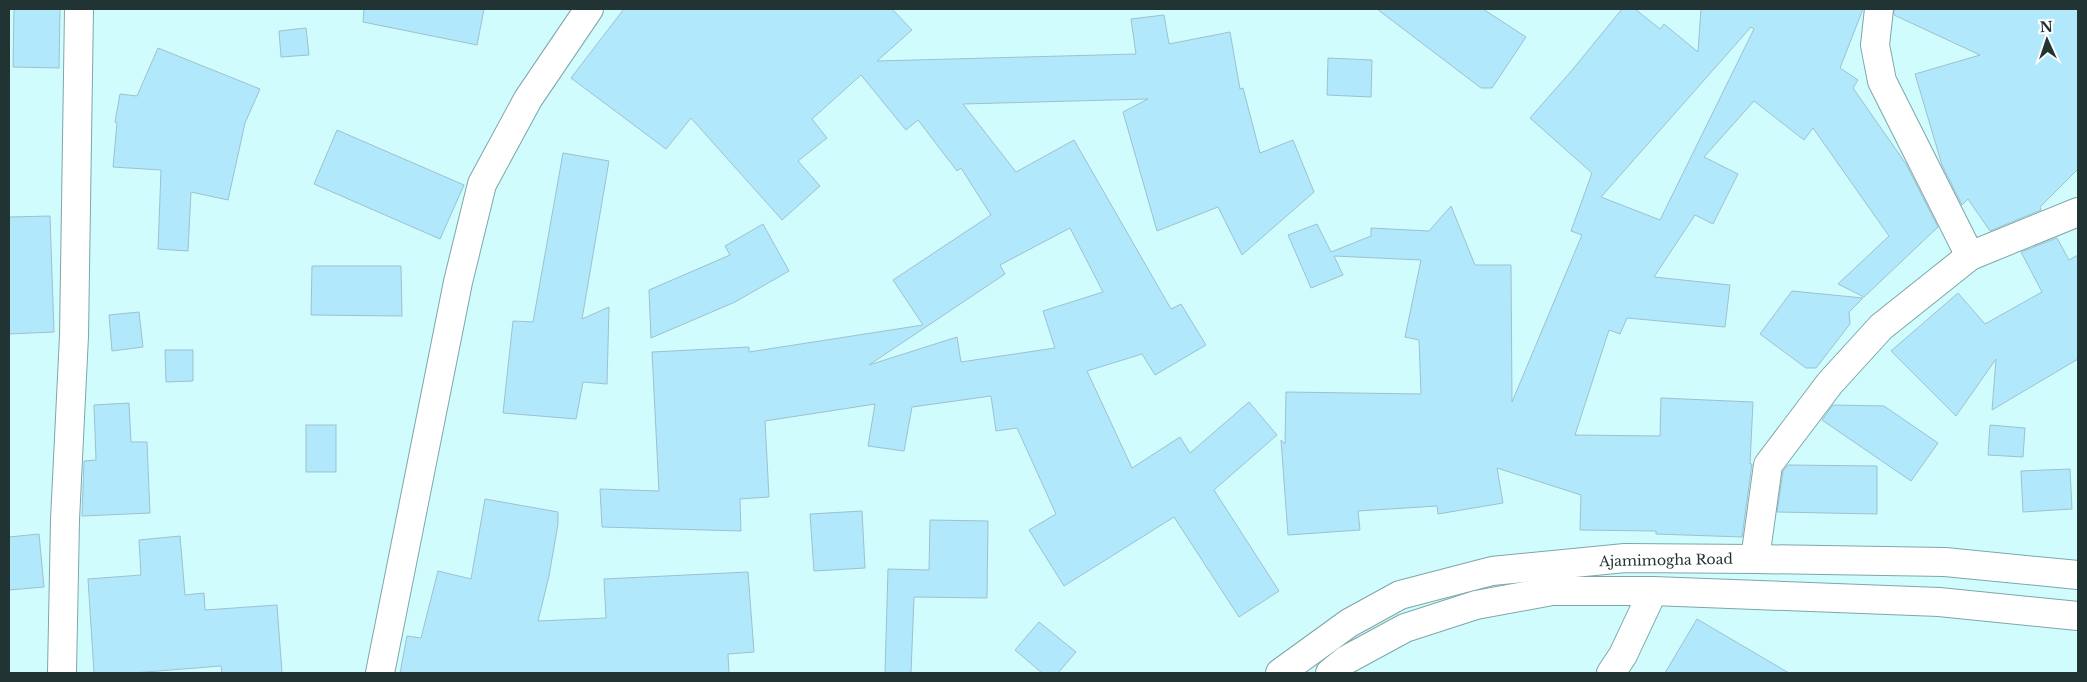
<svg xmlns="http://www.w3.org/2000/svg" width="2087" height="682" viewBox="0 0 2087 682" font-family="'Libre Baskerville',serif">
	<rect width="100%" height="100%" fill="#d1fcfe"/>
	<!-- building -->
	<g fill="#b1e8fc" stroke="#9dc1cf" fill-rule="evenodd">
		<path d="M 14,9 L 60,9 L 59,68 L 13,67 Z"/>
		<path d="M 364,9 L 484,9 L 477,45 L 363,22 Z"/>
		<path d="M 624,9 L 892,9 L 912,30 L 877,61 L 1136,54 L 1131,19 L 1164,15 L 1169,44 L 1230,32 L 1240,89 L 1243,88 L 1260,153 L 1293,140 L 1314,192 L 1242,255 L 1218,207 L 1157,231 L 1123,112 L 1148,99 L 963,104 L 1016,172 L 1074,140 L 1171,309 L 1181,304 L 1206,345 L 1155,375 L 1142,354 L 1087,371 L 1132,468 L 1180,437 L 1190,453 L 1249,402 L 1277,435 L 1214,490 L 1279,591 L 1239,617 L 1174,517 L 1064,586 L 1029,530 L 1056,514 L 1017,428 L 996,431 L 991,396 L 912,407 L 904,451 L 868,446 L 875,404 L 765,421 L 769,497 L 740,499 L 741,531 L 602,527 L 600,489 L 659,491 L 652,352 L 749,347 L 749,352 L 923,325 L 893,280 L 991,215 L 961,168 L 957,171 L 918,120 L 906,130 L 861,75 L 812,119 L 827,138 L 798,161 L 820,186 L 782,220 L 691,118 L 666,149 L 571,78 ZM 1070,228 L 1103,292 L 1043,311 L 1055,348 L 961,362 L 957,337 L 869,365 L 1005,274 L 1000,265 Z"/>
		<path d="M 1377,9 L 1483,9 L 1526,37 L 1492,88 L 1481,88 Z"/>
		<path d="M 1622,9 L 1635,9 L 1660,29 L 1664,24 L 1698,52 L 1701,9 L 1863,9 L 1840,68 L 1858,80 L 1853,88 L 1906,164 L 1938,227 L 1864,297 L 1838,284 L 1889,236 L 1813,128 L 1804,140 L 1754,101 L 1704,157 L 1738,174 L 1713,224 L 1695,215 L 1654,277 L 1730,285 L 1725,327 L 1627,318 L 1620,334 L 1609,330 L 1575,435 L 1660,436 L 1661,398 L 1753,402 L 1750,464 L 1752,464 L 1742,537 L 1656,534 L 1656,531 L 1580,530 L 1581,495 L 1497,468 L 1503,503 L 1438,514 L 1437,506 L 1358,511 L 1360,530 L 1288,535 L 1281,440 L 1285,444 L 1286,392 L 1421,394 L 1419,340 L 1405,337 L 1421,260 L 1334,256 L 1343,275 L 1311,288 L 1288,235 L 1317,224 L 1331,252 L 1371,236 L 1371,228 L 1429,231 L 1451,206 L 1475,265 L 1511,265 L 1512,402 L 1582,235 L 1571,231 L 1592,173 L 1530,118 L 1573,69 ZM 1751,27 L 1754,29 L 1660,220 L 1601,197 Z"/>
		<path d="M 1894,9 L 2078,9 L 2078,169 L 2040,207 L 2041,210 L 1990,231 L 1968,199 L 1962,205 L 1942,165 L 1915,74 L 1980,55 L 1894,15 Z"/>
		<path d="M 306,28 L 309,55 L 281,57 L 279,31 Z"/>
		<path d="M 158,48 L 260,89 L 245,123 L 228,200 L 191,192 L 188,251 L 158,249 L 161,170 L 113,167 L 117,123 L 115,122 L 120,94 L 137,96 Z"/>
		<path d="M 1328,58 L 1372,60 L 1371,97 L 1327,95 Z"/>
		<path d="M 337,130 L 464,185 L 440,239 L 314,184 Z"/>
		<path d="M 563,153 L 609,161 L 582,319 L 609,307 L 607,384 L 583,382 L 576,419 L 503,413 L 513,321 L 533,322 Z"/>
		<path d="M 50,216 L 54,332 L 9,334 L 9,217 Z"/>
		<path d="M 763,224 L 789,271 L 735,302 L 651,338 L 649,290 L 730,255 L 725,246 Z"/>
		<path d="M 2057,238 L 2069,260 L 2078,255 L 2078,359 L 1992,410 L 1996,359 L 1956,416 L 1891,351 L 1958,293 L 1985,324 L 2042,292 L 2021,252 Z"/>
		<path d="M 312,266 L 401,266 L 402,316 L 311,315 Z"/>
		<path d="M 1792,291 L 1863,298 L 1849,312 L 1850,324 L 1816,368 L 1806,368 L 1760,334 Z"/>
		<path d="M 139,312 L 143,347 L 112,351 L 109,315 Z"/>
		<path d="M 165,350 L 193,350 L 193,381 L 166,382 Z"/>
		<path d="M 129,403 L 131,442 L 147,442 L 150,513 L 82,516 L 84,461 L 96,460 L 94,405 Z"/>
		<path d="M 1833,405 L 1884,406 L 1938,443 L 1911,481 L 1822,420 Z"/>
		<rect x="306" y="425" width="30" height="47"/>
		<path d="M 1990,425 L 2025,428 L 2023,457 L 1988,455 Z"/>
		<path d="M 1788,465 L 1877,466 L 1877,514 L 1777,512 L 1783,471 Z"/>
		<path d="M 2070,469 L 2072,509 L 2023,512 L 2021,471 Z"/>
		<path d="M 485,499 L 558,512 L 558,524 L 549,576 L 538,621 L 606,618 L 604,579 L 748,572 L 754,652 L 728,654 L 729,673 L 400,673 L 407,636 L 421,638 L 438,571 L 471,579 Z"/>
		<path d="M 862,511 L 865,568 L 814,571 L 810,514 Z"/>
		<path d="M 930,520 L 988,521 L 987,598 L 914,597 L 911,673 L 885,673 L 888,569 L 929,570 Z"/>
		<path d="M 39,534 L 44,587 L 9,590 L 9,537 Z"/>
		<path d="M 180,536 L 185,595 L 204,593 L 205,610 L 277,605 L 282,673 L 222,673 L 221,666 L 133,673 L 94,673 L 88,579 L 141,575 L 139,540 Z"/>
		<path d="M 1697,619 L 1789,673 L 1665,673 Z"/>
		<path d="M 1039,622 L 1076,652 L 1058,673 L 1042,673 L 1015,650 Z"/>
	</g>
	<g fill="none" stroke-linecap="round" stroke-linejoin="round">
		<!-- minor casing -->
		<g stroke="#7ea6a8" stroke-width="30">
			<g id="minor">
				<path d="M 1879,9 L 1875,45 L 1882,81 L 1970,256"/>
				<path d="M 1755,559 L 1768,465 L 1830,383 L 1881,327 L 1970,256 L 2078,212"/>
				<path d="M 62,673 L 65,520 L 74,336 L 79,9"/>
				<path d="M 380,673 L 458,282 L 482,184 L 528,99 L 589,9"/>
				<path d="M 1611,673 L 1623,655 L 1653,591"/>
			</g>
		</g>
		<!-- secondary casing -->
		<g stroke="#7ea6a8" stroke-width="30">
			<g id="secondary">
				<path d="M 1280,673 L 1349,623 L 1400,595 L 1492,571 L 1625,558 L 1755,559 L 1945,562 L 2078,575"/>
				<path d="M 1330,673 L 1346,660 L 1405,628 L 1476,605 L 1552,591 L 1653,591 L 1939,602 L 2078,616"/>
			</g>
		</g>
		<!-- minor -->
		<use href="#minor" stroke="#fff" stroke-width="28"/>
		<!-- secondary -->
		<use href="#secondary" stroke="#fff" stroke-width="28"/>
	</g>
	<g text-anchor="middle" stroke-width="5" stroke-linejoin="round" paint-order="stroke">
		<!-- street labels -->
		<g font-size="14" fill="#233" stroke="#fff">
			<text transform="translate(1666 560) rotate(-1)" y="5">Ajamimogha Road</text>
		</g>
	</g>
	<!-- border -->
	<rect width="2087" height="682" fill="none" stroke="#223333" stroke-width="20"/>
	<!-- north arrow -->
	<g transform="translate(2047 40) rotate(357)" stroke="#ffffff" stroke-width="4" paint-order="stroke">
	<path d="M0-4L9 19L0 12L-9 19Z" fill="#223333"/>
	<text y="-8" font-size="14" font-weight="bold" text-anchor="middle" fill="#223333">N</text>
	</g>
</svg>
